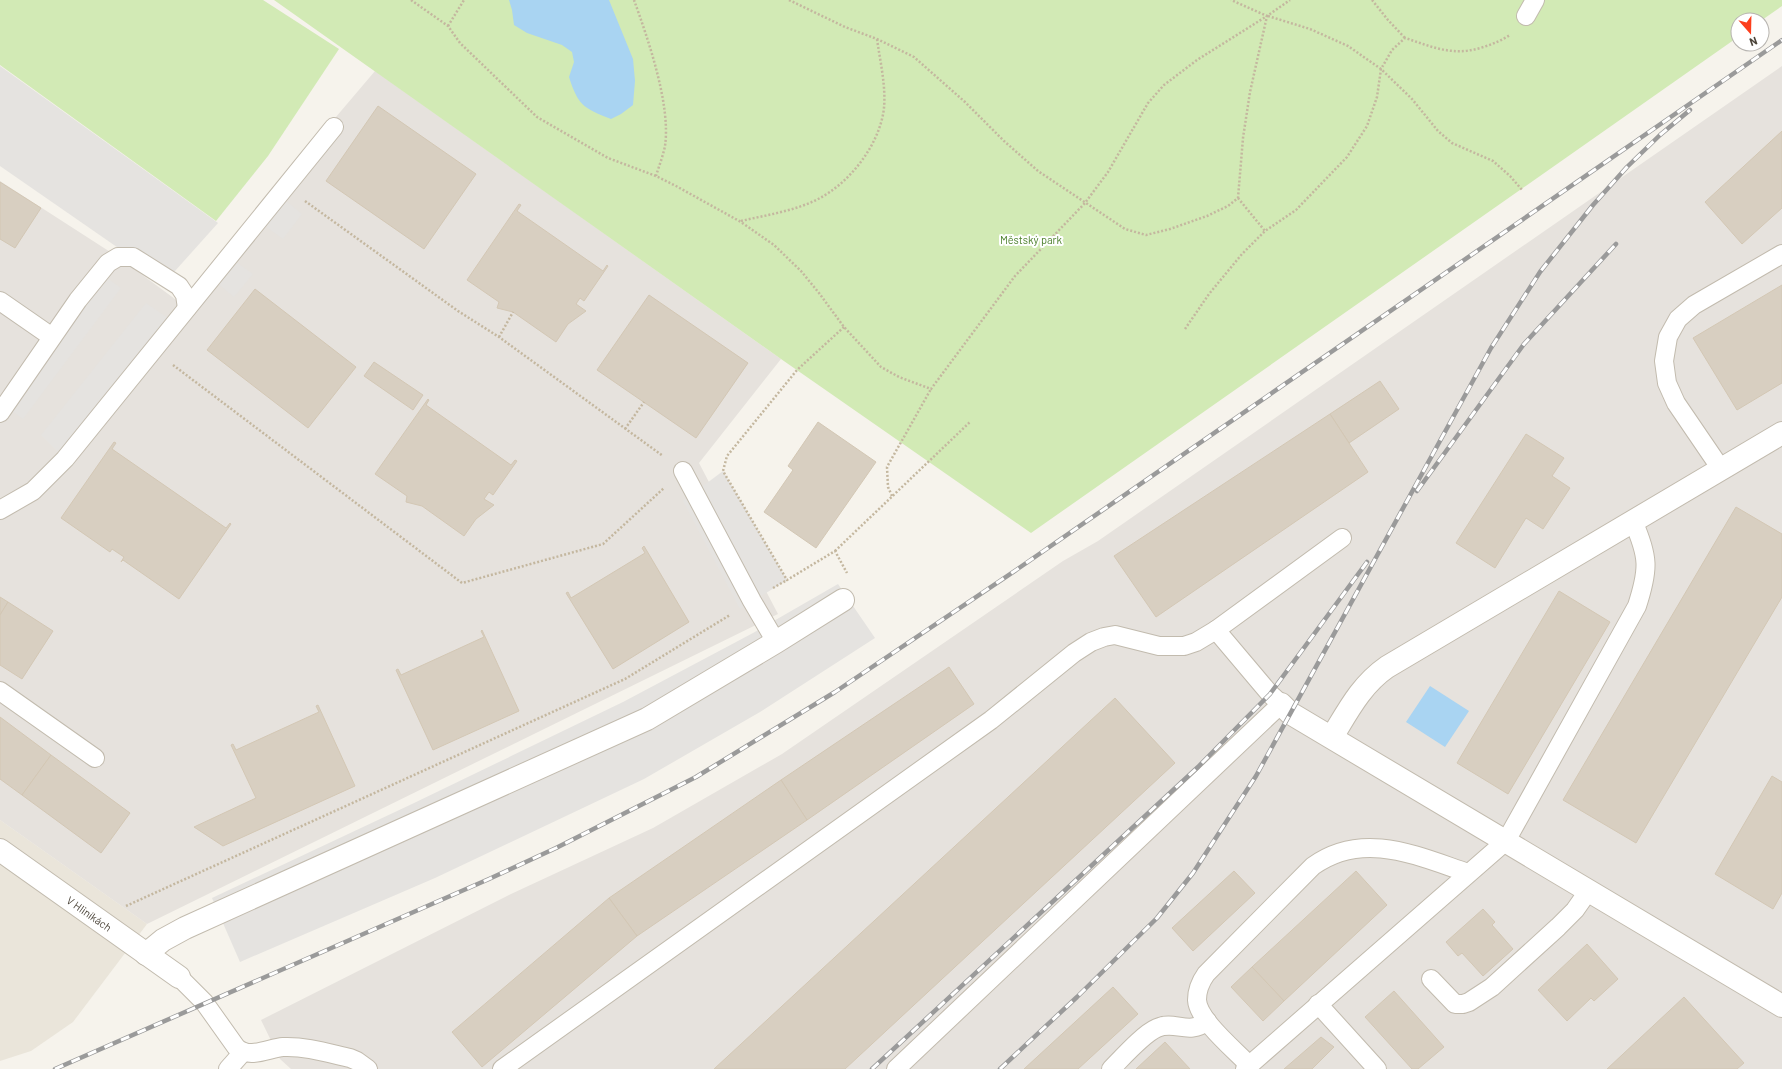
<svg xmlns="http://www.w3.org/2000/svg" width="1782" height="1069" viewBox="0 0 1782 1069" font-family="Barlow,sans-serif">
	<rect width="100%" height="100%" fill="#f6f3ec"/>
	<!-- residential -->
	<path fill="#eae5da" d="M 0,820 L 147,924 L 73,1022 L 31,1051 L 0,1061 Z"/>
	<!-- industrial -->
	<g fill="#e6e2dd">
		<path d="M 1782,66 L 1782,1069 L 291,1069 L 280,1059 L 261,1020 L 511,894 L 653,828 L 782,754 L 1063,561 L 1098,541 Z"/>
		<path d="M 375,71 L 781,359 L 699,463 L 778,614 L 147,924 L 0,820 L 0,181 L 118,257 L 179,302 Z"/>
	</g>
	<!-- green -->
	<g fill="#d2eab5">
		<path d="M 0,0 L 263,0 L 339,49 L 268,156 L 216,221 L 0,65 Z"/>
		<path d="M 274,0 L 1782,0 L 1782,6 L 1762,20 L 1738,20 L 1738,37 L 1031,533 L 781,359 Z"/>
	</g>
	<!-- parking -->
	<g fill="#e5e3e0">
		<path d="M 0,66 L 218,223 L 166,281 L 0,166 Z"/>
		<path d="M 279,195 L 302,214 L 283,239 L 258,221 Z"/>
		<path d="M 229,257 L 253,274 L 234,297 L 211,278 Z"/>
		<path d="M 100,273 L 121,288 L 23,419 L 5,406 Z"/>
		<path d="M 146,303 L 175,323 L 65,459 L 41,435 Z"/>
		<path d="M 723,471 L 787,580 L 740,609 L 683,501 Z"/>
		<path d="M 838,584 L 875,638 L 760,712 L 644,779 L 435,878 L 240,962 L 212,898 L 412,804 L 623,702 L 753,633 Z"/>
	</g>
	<!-- water -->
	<g fill="#a9d4f2">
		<path d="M 509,0 L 609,0 L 633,59 L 635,81 L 633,105 L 621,114 L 611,119 C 583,108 578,105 569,77 L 574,62 L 572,52 L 562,45 L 527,33 L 514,25 L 512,10 Z"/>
		<path d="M 1430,686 L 1469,711 L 1445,747 L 1406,722 Z"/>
	</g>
	<!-- building -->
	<g fill="#d8cfc1" stroke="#d3c7b4">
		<path d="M 378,106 L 476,174 L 424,249 L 326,181 Z"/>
		<path d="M 1782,131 L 1782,208 L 1742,244 L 1705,202 Z"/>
		<path d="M 0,182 L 41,208 L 15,248 L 0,239 Z"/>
		<path d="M 519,204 L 521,205 L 517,211 L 603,271 L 607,265 L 608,266 L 584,301 L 580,298 L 576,304 L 586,311 L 568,324 L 556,342 L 513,312 L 497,308 L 499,302 L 467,280 Z"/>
		<path d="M 1782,285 L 1782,383 L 1737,410 L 1693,338 Z"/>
		<path d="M 255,289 L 356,367 L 308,428 L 207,350 Z"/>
		<path d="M 649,295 L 748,363 L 696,438 L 597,370 Z"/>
		<path d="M 374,362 L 423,395 L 413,410 L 364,376 Z"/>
		<path d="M 1380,381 L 1399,409 L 1349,443 L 1330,414 Z"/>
		<path d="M 428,399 L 429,400 L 426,405 L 511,465 L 515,460 L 517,461 L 493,495 L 489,492 L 484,499 L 494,505 L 476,519 L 464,536 L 422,506 L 406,502 L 407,496 L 375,474 Z"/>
		<path d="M 1330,414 L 1368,472 L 1156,617 L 1114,556 Z"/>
		<path d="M 818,422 L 876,462 L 816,548 L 764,512 L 793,470 L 788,466 Z"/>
		<path d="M 1526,434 L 1564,458 L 1552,476 L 1570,488 L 1543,529 L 1526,518 L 1495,568 L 1456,543 Z"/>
		<path d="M 114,442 L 116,443 L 112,449 L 226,528 L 230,523 L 231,524 L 179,599 L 123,560 L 121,562 L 124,557 L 112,549 L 110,552 L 61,518 Z"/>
		<path d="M 1736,507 L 1782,534 L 1782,597 L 1636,843 L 1563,800 Z"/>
		<path d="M 644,546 L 689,622 L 613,669 L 566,593 L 568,592 L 571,598 L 645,553 L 642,548 Z"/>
		<path d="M 1559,591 L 1610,622 L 1508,794 L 1457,763 Z"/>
		<path d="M 0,597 L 8,602 L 0,615 Z"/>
		<path d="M 8,602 L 53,631 L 22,679 L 0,665 L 0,615 Z"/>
		<path d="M 482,630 L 519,711 L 433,750 L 396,670 L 398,669 L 401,675 L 484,637 L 481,631 Z"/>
		<path d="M 949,667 L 974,704 L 807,820 L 781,780 Z"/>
		<path d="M 1115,698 L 1175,763 L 845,1069 L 714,1069 Z"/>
		<path d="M 318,705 L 355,786 L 223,846 L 194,827 L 256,798 L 231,745 L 233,744 L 236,750 L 319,712 L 316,706 Z"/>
		<path d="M 0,717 L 51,755 L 22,795 L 0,779 Z"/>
		<path d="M 51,755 L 130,813 L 101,853 L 22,795 Z"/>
		<path d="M 1772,776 L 1782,782 L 1782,893 L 1773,909 L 1715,874 Z"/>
		<path d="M 781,780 L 807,820 L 637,936 L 609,898 Z"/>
		<path d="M 1234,871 L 1255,893 L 1193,951 L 1172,928 Z"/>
		<path d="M 1356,871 L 1387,905 L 1284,1001 L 1252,967 Z"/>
		<path d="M 609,898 L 637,936 L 482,1067 L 452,1032 Z"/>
		<path d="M 1483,909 L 1495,922 L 1492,925 L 1513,949 L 1483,976 L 1462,953 L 1458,956 L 1446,942 Z"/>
		<path d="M 1587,944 L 1618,979 L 1594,1001 L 1591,998 L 1567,1021 L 1538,990 Z"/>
		<path d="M 1252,967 L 1284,1001 L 1263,1021 L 1231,987 Z"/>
		<path d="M 1113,987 L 1138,1014 L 1078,1069 L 1024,1069 Z"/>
		<path d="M 1394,991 L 1444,1047 L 1418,1069 L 1412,1069 L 1365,1017 Z"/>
		<path d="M 1684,997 L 1744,1063 L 1737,1069 L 1607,1069 Z"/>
		<path d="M 1321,1037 L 1334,1047 L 1312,1069 L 1284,1069 Z"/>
		<path d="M 1165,1042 L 1190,1069 L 1136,1069 Z"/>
	</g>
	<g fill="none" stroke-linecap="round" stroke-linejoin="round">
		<!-- service casing -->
		<g stroke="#c2bbae" stroke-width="20">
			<g id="service">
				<path d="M 1526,16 L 1535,0"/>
				<path d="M 0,301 L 52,337"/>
				<path d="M 0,413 L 78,300 L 108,263 L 118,257 L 133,257 L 179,286 L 185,295 L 187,308"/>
				<path d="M 1721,469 L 1676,403 L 1667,383 L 1664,361 L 1668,337 L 1678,319 L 1694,305 L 1782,254"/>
				<path d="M 683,471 L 752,601 L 776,642"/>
				<path d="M 0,510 L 33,491 L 65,459 L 334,127"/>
				<path d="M 0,691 L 95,758"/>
				<path d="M 179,977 L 204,1002 L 236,1047 C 249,1060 269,1048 283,1047 C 306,1046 328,1053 350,1058 L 357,1061 L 368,1069"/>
				<path d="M 1431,979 L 1455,1004 L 1463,1004 L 1469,1002 L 1492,987 L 1558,927 L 1575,910 L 1589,890"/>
				<path d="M 1318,1004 L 1377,1069"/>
				<path d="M 1249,1065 C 1235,1050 1198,1020 1197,1000 C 1197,990 1201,981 1206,974 L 1313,866 C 1363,830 1417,856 1468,873"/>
				<path d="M 228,1069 L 243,1052"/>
				<path d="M 502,1069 L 991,720 L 1074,653 L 1091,642 L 1104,637 L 1115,635 L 1159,646 L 1184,646 L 1196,642 L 1216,630 L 1342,538"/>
				<path d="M 896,1069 L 1281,704 L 1270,694 L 1216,630"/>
				<path d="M 1111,1069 C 1122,1058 1143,1034 1157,1028 C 1175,1020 1189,1036 1207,1021"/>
				<path d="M 1245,1069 L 1506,841 L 1637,606 C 1649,569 1649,557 1633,521"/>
			</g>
		</g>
		<!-- minor casing -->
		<g stroke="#c2bbae" stroke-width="24">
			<g id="minor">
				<path d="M 1281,704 L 1290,713 L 1782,1006"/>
				<path d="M 1332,737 C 1348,711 1361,685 1387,667 L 1782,433"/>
				<path d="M 0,850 L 179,977"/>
				<path d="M 146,954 L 163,940 L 185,928 L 647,719 L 776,642 L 843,600"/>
			</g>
		</g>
		<!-- path -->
		<g stroke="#c4b79f" stroke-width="2.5" stroke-dasharray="2 2" stroke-linecap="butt">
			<path d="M 411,0 L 448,26 L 460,43 L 537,117 L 608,158 L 656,176 L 676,186 L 741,222 L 774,245 L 801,271 L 819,293 L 844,327 L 881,367 L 899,377 L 931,389 L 1015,276 L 1085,203 L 1108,172 L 1148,103 L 1164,85 L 1197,60 L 1267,16 L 1231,0"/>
			<path d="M 634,0 C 648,39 671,105 665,146 C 663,156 659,166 656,176"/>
			<path d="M 789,0 L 845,27 L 877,39 L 914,57 L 965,102 L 1004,141 L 1038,171 L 1125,229 L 1146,235 L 1170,229 L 1207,216 L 1228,206 L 1238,198 L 1243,138 L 1250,92 L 1267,16 L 1290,0"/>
			<path d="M 1372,0 L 1388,20 L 1405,38"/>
			<path d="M 1268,16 L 1310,29 L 1348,46 L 1381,69 L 1412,99 L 1438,131 L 1452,143 L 1493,161 L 1510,176 L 1523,191"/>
			<path d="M 448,26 L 464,0"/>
			<path d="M 1238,198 L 1265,231"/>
			<path d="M 305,201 L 458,311 L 499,337 L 663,456"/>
			<path d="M 741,221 C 766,215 795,211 818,199 C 850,183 880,144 884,108 C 886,85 880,61 877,39"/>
			<path d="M 844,327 L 797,370 L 727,456 L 723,471 L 787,580 L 835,551 L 847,573"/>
			<path d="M 1185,329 L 1209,294 L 1242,254 L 1265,231 L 1296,210 L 1347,157 L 1367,126 L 1377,97 L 1381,69 L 1392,50 L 1405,38 C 1421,43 1437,50 1454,51 C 1471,53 1496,44 1510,35"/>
			<path d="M 499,337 L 513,312"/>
			<path d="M 173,365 L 462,583 L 603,544 L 664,488"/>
			<path d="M 625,429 L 644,402"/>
			<path d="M 892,496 L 888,487 L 887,467 L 931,389"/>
			<path d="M 835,551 L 970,422"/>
			<path d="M 773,588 L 787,580"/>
			<path d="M 126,906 L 625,679 L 730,615"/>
		</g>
		<!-- service -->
		<use href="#service" stroke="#fff" stroke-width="18"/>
		<!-- minor -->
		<use href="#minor" stroke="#fff" stroke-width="22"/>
		<!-- rail casing -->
		<g stroke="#9a9a9a" stroke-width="4.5">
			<g id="rail">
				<path d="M 1417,491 L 1524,344 L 1616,244"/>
				<path d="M 55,1069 L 489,879 L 556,848 L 696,777 L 835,692 L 1019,568 L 1782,40"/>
				<path d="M 872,1069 L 1198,767 L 1270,694 L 1367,562"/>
				<path d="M 1000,1069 L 1077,997 L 1157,918 L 1193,873 L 1256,776 L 1491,348 L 1540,272 L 1593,205 L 1627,167 L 1660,135 L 1690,110"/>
			</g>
		</g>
		<!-- rail -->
		<use href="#rail" stroke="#fff" stroke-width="3" stroke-dasharray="9" stroke-linecap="butt"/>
	</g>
	<g text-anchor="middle" stroke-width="4" stroke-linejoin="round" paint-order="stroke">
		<!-- park labels -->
		<g font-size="11" fill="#4a7f2a" stroke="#fff">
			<text x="1031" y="244">Městský park</text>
		</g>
		<!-- street labels -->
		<g font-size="11" fill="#4b4439" stroke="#fff">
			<text transform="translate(89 914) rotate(35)" y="4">V Hliníkách</text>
		</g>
	</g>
	<!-- north arrow -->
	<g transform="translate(1750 32) rotate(160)"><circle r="19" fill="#ffffff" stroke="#b7b4b0"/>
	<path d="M0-3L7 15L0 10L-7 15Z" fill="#fc3f1d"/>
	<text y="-6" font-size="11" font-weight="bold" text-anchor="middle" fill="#4b4439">N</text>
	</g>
</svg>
